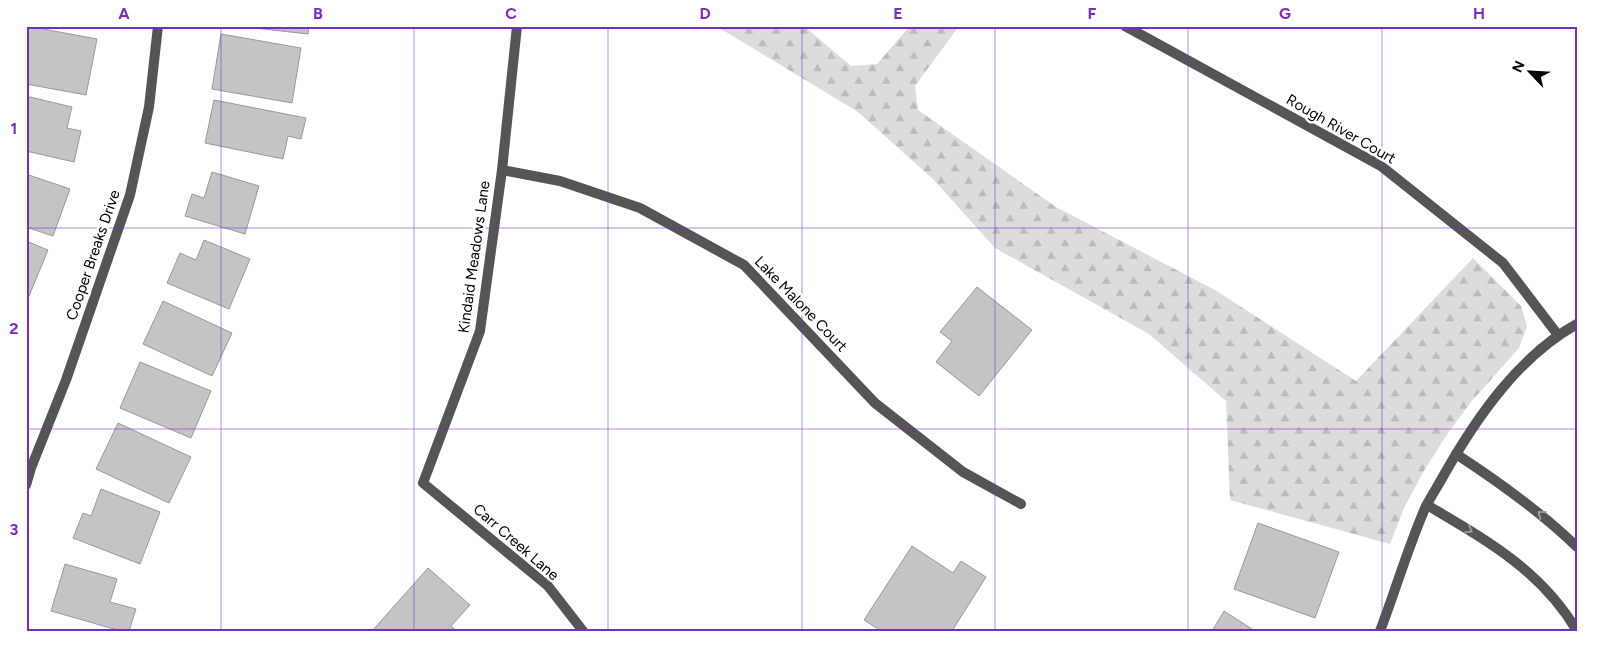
<svg xmlns="http://www.w3.org/2000/svg" width="1603" height="657" viewBox="0 0 1603 657" font-family="Figtree,sans-serif">
	<defs>
		<pattern id="forest-firs" width="22" height="20" patternUnits="userSpaceOnUse" patternTransform="scale(1.25)"><rect width="22" height="20" fill="#dcdcdc"/><path d="M5 1l3.5 6h-7zM16 11l3.5 6h-7z" fill="#bbb"/></pattern>
	</defs>
	<rect width="100%" height="100%" fill="#fff"/>
	<!-- forest -->
	<path fill="url(#forest-firs)" d="M 716,26 L 804,26 L 851,66 L 877,64 L 910,26 L 959,26 L 915,86 L 918,110 L 1056,207 L 1215,290 L 1356,381 L 1473,258 L 1521,306 L 1527,326 L 1519,348 L 1471,402 L 1448,433 L 1425,469 L 1405,506 L 1390,544 L 1230,500 L 1226,401 L 1149,334 L 995,248 L 933,179 L 858,112 Z"/>
	<!-- building -->
	<g fill="#c4c4c4" stroke="#999">
		<path d="M 27,26 L 97,39 L 86,95 L 26,84 Z"/>
		<path d="M 237,26 L 309,26 L 308,34 Z"/>
		<path d="M 221,34 L 301,48 L 292,103 L 212,89 Z"/>
		<path d="M 26,96 L 72,107 L 67,128 L 81,131 L 74,162 L 26,151 Z"/>
		<path d="M 214,100 L 306,118 L 301,139 L 288,136 L 283,159 L 205,143 Z"/>
		<path d="M 212,172 L 259,186 L 245,234 L 185,216 L 192,194 L 204,198 Z"/>
		<path d="M 26,174 L 70,189 L 53,236 L 26,227 Z"/>
		<path d="M 204,240 L 250,259 L 229,309 L 167,283 L 180,253 L 196,260 Z"/>
		<path d="M 26,241 L 48,250 L 27,301 L 26,300 Z"/>
		<path d="M 977,287 L 1032,330 L 979,396 L 936,362 L 952,341 L 940,332 Z"/>
		<path d="M 163,301 L 232,333 L 212,376 L 143,344 Z"/>
		<path d="M 140,362 L 211,391 L 191,438 L 120,408 Z"/>
		<path d="M 118,423 L 191,457 L 169,503 L 96,469 Z"/>
		<path d="M 101,489 L 160,512 L 140,564 L 73,538 L 83,513 L 91,516 Z"/>
		<path d="M 1258,523 L 1339,552 L 1315,618 L 1234,589 Z"/>
		<path d="M 912,546 L 953,573 L 961,561 L 986,577 L 952,631 L 881,631 L 864,620 Z"/>
		<path d="M 65,564 L 117,579 L 110,602 L 136,609 L 129,631 L 121,631 L 51,611 Z"/>
		<path d="M 428,568 L 470,605 L 451,626 L 457,631 L 372,631 Z"/>
		<path d="M 1224,611 L 1255,631 L 1212,631 Z"/>
	</g>
	<g fill="none" stroke-linecap="round" stroke-linejoin="round">
		<!-- street -->
		<g stroke="#555" stroke-width="10">
			<path d="M 517,26 L 502,170 L 480,331 L 423,483 L 548,586 L 583,631"/>
			<path d="M 1125,26 L 1381,166 L 1503,263 L 1558,335"/>
			<path d="M 502,170 L 560,181 L 640,208 L 744,265 L 875,403 L 963,472 L 1021,504"/>
			<path d="M 1456,454 C 1499,482 1540,511 1577,547"/>
			<path d="M 26,485 L 31,468 L 66,380 L 130,195 L 149,107 L 158,26"/>
			<path d="M 1427,505 C 1486,540 1541,570 1577,631"/>
			<path d="M 1380,631 C 1396,589 1408,547 1426,506 C 1432,495 1439,484 1445,473 C 1477,417 1519,356 1577,324"/>
		</g>
	</g>
	<!-- one-way arrows -->
	<defs><path id="oneway-chevron" d="M-2-3.5L2.5 0L-2 3.5" fill="none" stroke-width="1.6" stroke-linecap="round" stroke-linejoin="round" transform="scale(1.25)"/></defs>
	<g stroke="#999">
		<use href="#oneway-chevron" transform="translate(1541 514) rotate(-142)"/>
		<use href="#oneway-chevron" transform="translate(1469 530) rotate(30)"/>
	</g>
	<!-- grid -->
	<path fill="none" stroke="#7b2cbf" stroke-width="1" stroke-opacity="0.55" d="M 221,26 L 221,631M 414,26 L 414,631M 608,26 L 608,631M 802,26 L 802,631M 995,26 L 995,631M 1188,26 L 1188,631M 1382,26 L 1382,631M 26,228 L 1577,228M 26,429 L 1577,429"/>
	<g text-anchor="middle" stroke-width="5" stroke-linejoin="round" paint-order="stroke">
		<!-- street labels -->
		<g font-size="15" fill="#000" stroke="#fff">
			<text transform="translate(1341 129) rotate(30)" y="5">Rough River Court</text>
			<text transform="translate(93 255) rotate(-71)" y="5">Cooper Breaks Drive</text>
			<text transform="translate(474 257) rotate(-82)" y="5">Kindaid Meadows Lane</text>
			<text transform="translate(801 304) rotate(46)" y="5">Lake Malone Court</text>
			<text transform="translate(516 542) rotate(41)" y="5">Carr Creek Lane</text>
		</g>
	</g>
	<!-- border -->
	<rect width="1603" height="657" fill="none" stroke="#ffffff" stroke-width="55"/>
	<!-- north arrow -->
	<g transform="translate(1530 72) rotate(295)" stroke="#ffffff" stroke-width="4" paint-order="stroke">
	<path d="M0-4L9 19L0 12L-9 19Z" fill="#000000"/>
	<text y="-8" font-size="14" font-weight="bold" text-anchor="middle" fill="#000000">N</text>
	</g>
	<rect x="28" y="28" width="1548" height="602" fill="none" stroke="#7b2cbf" stroke-width="2"/>
	<g font-size="16" text-anchor="middle" font-weight="bold" fill="#7b2cbf">
		<text x="124" y="19">A</text>
		<text x="318" y="19">B</text>
		<text x="511" y="19">C</text>
		<text x="705" y="19">D</text>
		<text x="898" y="19">E</text>
		<text x="1092" y="19">F</text>
		<text x="1285" y="19">G</text>
		<text x="1479" y="19">H</text>
		<text x="14" y="134">1</text>
		<text x="14" y="334">2</text>
		<text x="14" y="535">3</text>
	</g>
</svg>
